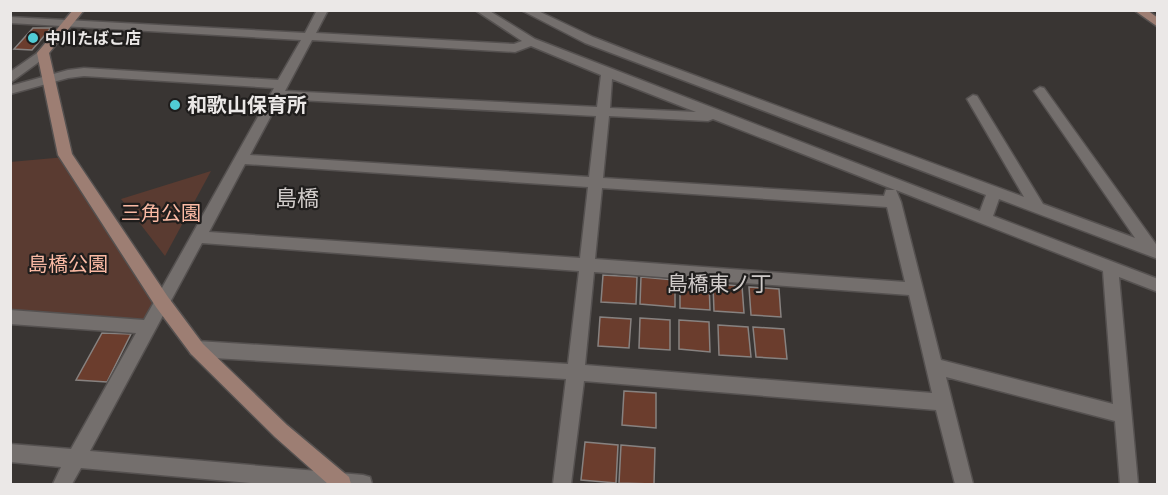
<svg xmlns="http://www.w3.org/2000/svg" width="1168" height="495" viewBox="0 0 1168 495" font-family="'DejaVu Sans','Noto Sans JP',sans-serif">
	<rect width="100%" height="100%" fill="#393533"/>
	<!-- green -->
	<g fill="#5a3b31">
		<path d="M 66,157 L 162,302 L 146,327 L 11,317 L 10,162 Z"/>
		<path d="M 211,171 L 165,256 L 121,199 Z"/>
	</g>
	<!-- building -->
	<g fill="#6b3d2d" stroke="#878280" stroke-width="1.5">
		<path d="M 33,28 L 51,28 L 32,50 L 14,49 Z"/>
		<path d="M 603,275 L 637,277 L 636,304 L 601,302 Z"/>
		<path d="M 641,277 L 675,280 L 675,307 L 640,304 Z"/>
		<path d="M 680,280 L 709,282 L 710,310 L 680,308 Z"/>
		<path d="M 713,284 L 742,286 L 744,313 L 714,311 Z"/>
		<path d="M 749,287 L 779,289 L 781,317 L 751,315 Z"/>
		<path d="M 600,317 L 631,319 L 629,348 L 598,346 Z"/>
		<path d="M 640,318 L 670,320 L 670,350 L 639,348 Z"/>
		<path d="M 679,320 L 709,322 L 710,352 L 679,349 Z"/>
		<path d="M 718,325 L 748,327 L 751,357 L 719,355 Z"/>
		<path d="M 753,327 L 784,329 L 787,359 L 756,357 Z"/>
		<path d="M 102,333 L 131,334 L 107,382 L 76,380 Z"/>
		<path d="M 624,391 L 656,393 L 656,428 L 622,425 Z"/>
		<path d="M 585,442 L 618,445 L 616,483 L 581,480 Z"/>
		<path d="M 621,445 L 655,448 L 654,484 L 619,483 Z"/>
	</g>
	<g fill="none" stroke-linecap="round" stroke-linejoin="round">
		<!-- street casing -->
		<g stroke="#555150" stroke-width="3">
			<g id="street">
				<path d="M 317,10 L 328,10 L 316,33 L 514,44 L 522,41 L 475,10 L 488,10 L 535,39 L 980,211 L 986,195 L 585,43 L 521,10 L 536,10 L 593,37 L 642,56 L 1024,197 L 967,99 L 973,95 L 977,96 L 1043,204 L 1135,238 L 1034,91 L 1040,87 L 1044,88 L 1158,247 L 1158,259 L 999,199 L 993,216 L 1158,279 L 1158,292 L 1119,277 L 1138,484 L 1120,484 L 1115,421 L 946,377 L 973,484 L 955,484 L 936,410 L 584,381 L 571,484 L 553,484 L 566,379 L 197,357 L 191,354 L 189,349 L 191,344 L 197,341 L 568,364 L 579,271 L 202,243 L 90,451 L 363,475 L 370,477 L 372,484 L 262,484 L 81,468 L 72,484 L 53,484 L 61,467 L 10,462 L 10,444 L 71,449 L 136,333 L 10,324 L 10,310 L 144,320 L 274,88 L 84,76 L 68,78 L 10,94 L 10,86 L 68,70 L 84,68 L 278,80 L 301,40 L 10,23 L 10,17 L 305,33 ZM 312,40 L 515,52 L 531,46 L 601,75 L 597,107 L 285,91 ZM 612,79 L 696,112 L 610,108 ZM 280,99 L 596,116 L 589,177 L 250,155 ZM 609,116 L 708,121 L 713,119 L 895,190 L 886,190 L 884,196 L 603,178 ZM 245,164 L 588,187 L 580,258 L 209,232 ZM 602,188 L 887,207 L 905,282 L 595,259 ZM 896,190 L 1103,271 L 1113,404 L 941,360 L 901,202 ZM 594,272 L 909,295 L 932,393 L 585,365 Z"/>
				<path d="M 43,49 L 49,53 L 47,56 L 10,83 L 10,72 Z"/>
			</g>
		</g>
		<!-- secondary casing -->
		<g stroke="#555150" stroke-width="3">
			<g id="secondary">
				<path d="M 73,10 L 84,10 L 49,53 L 72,154 L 168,297 L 203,344 L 287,425 L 349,477 L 351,484 L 328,484 L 275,437 L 191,354 L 156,307 L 58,155 L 37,53 Z"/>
				<path d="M 1134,10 L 1147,10 L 1158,18 L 1158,27 Z"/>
			</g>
		</g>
		<!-- street -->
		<use href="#street" fill="#746f6d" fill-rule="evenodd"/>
		<!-- secondary -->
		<use href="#secondary" fill="#9d7e73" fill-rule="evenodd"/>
	</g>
	<!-- markers -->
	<g fill="#51ccd5" stroke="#1f1d1c" stroke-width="2">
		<circle cx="33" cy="38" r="6"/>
		<circle cx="175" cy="105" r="6"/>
	</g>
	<g text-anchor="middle" stroke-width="4.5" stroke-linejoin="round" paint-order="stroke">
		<!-- far-poi labels -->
		<g font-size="16" font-weight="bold" fill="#ebe8e7" stroke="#1f1d1c" text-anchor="start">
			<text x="45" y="44">中川たばこ店</text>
		</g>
		<!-- poi labels -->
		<g font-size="20" font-weight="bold" fill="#ebe8e7" stroke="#1f1d1c" text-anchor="start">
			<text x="187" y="112">和歌山保育所</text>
		</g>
		<!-- park labels -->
		<g font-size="20" fill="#fabaa4" stroke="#1f1d1c">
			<text x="161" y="220">三角公園</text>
			<text x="68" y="271">島橋公園</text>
		</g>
		<!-- neighbourhood labels -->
		<g font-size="21" fill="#d0cbc9" stroke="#1f1d1c">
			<text x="719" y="291">島橋東ノ丁</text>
		</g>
		<!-- quarter labels -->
		<g font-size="22" fill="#d0cbc9" stroke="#1f1d1c">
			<text x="297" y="206">島橋</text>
		</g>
	</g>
	<!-- border -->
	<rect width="1168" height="495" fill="none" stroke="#ebe8e7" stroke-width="24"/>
</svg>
